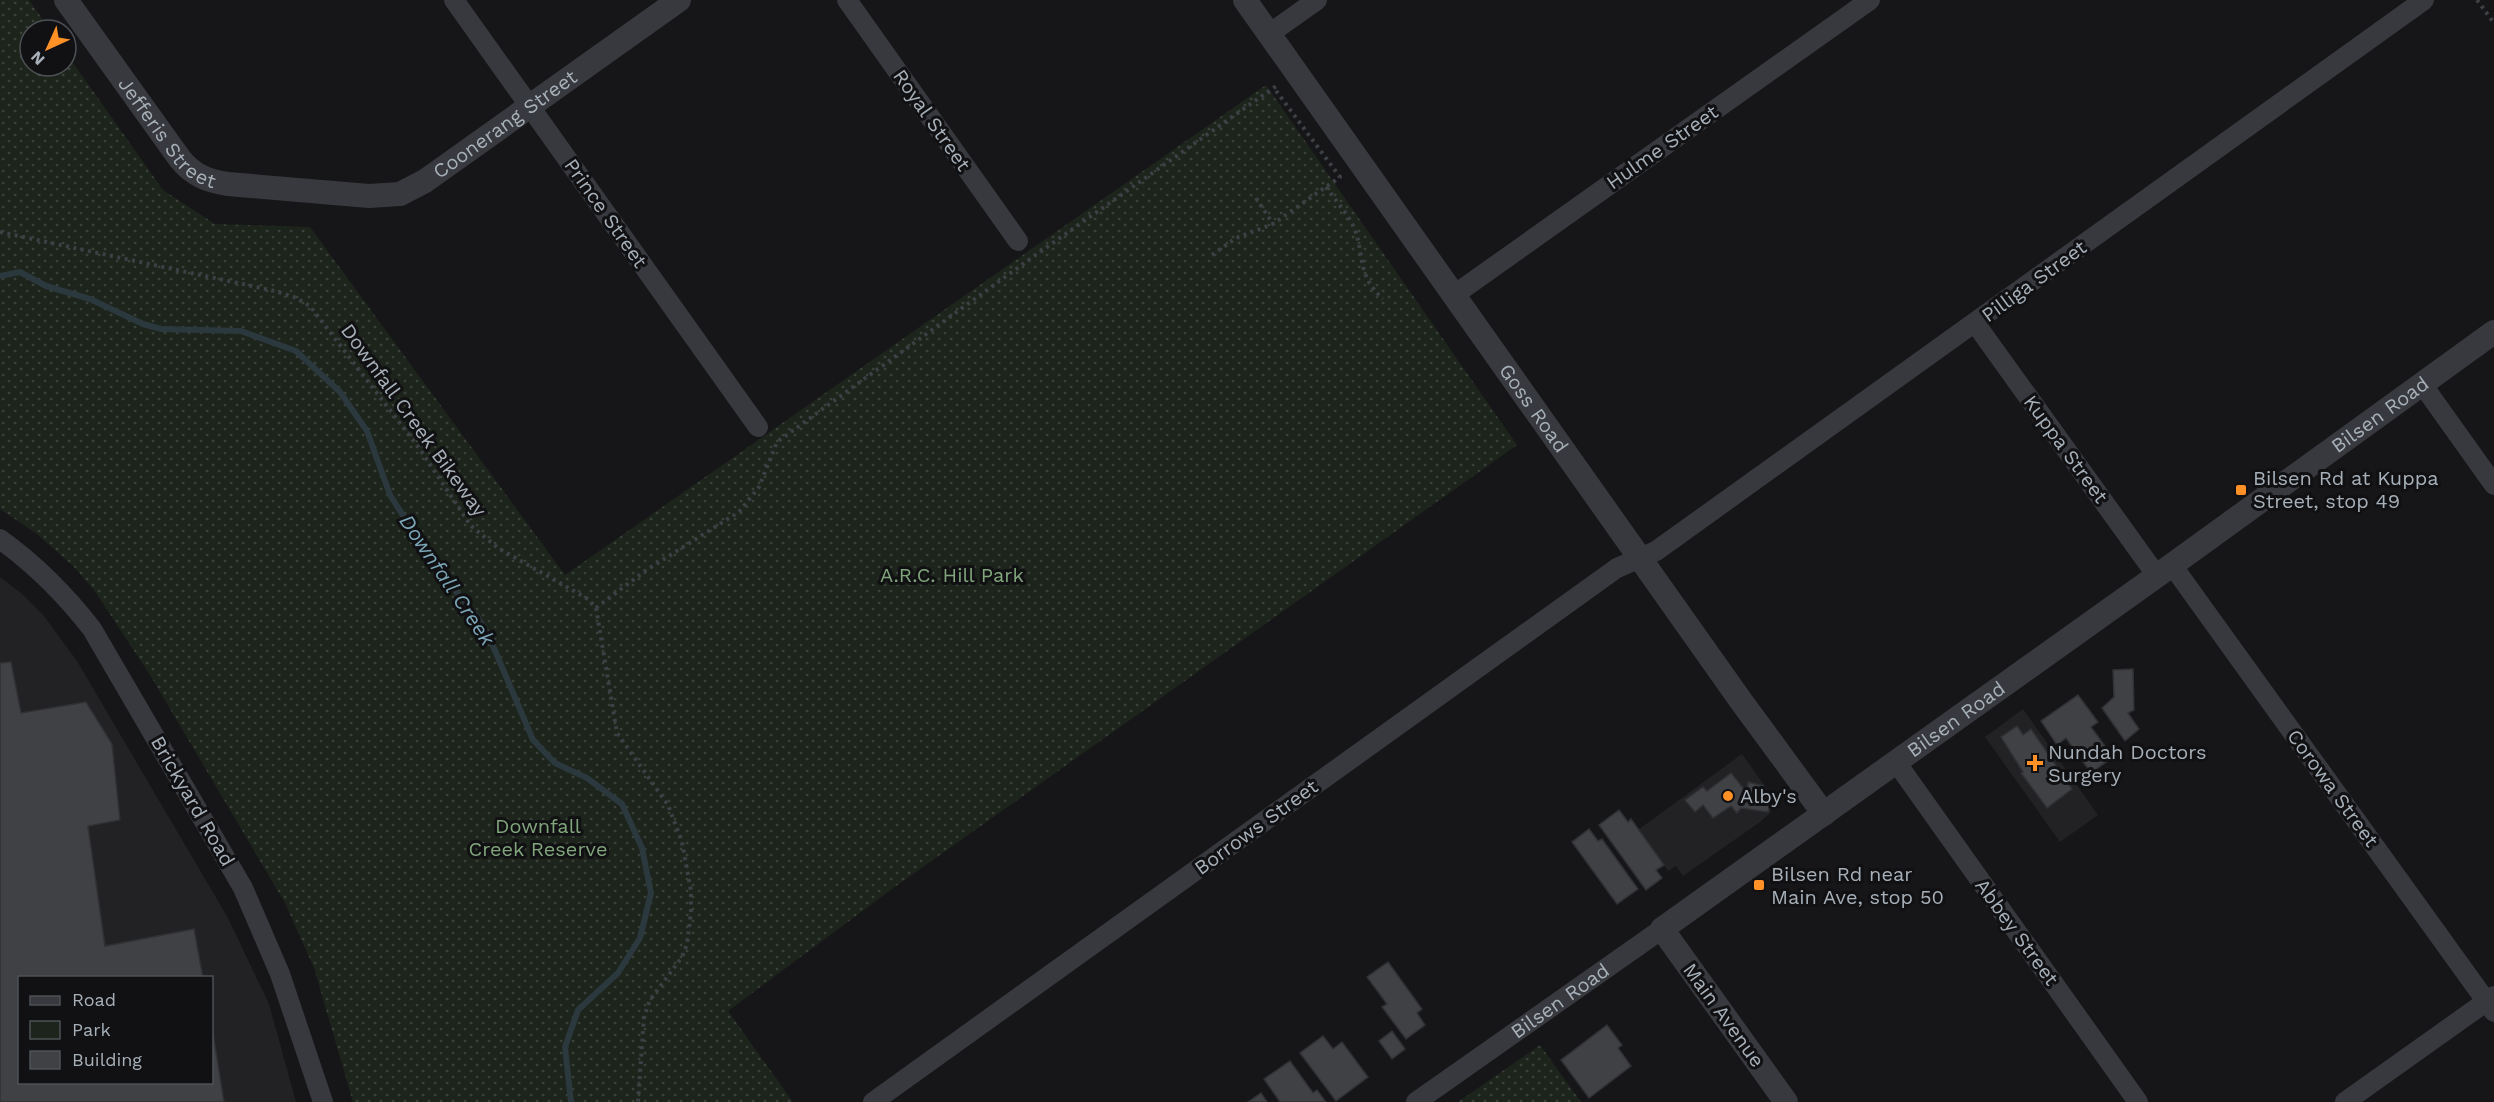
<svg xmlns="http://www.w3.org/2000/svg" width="2494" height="1102" viewBox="0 0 2494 1102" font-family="'Work Sans',sans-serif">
	<defs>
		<pattern id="green-dots" width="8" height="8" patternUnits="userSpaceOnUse" patternTransform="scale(1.5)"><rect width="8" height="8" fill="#1c241b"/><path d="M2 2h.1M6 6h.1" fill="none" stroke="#3a413a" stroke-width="1.8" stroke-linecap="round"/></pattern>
	</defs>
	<rect width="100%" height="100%" fill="#161618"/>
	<!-- built -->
	<g fill="#222225" fill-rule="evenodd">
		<path d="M 0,577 L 22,594 L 44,616 L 77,661 L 228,918 L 269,1004 L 296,1102 L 0,1102 ZM 20,978 L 212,978 L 212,1082 L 20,1082 Z"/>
		<path d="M 2023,709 L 2098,815 L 2060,842 L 1985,737 Z"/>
		<path d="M 1742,754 L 1769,792 L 1772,802 L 1770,813 L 1760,822 L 1683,876 L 1676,866 L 1668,871 L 1638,830 Z"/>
	</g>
	<!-- green -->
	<g fill="url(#green-dots)">
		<path d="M 0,0 L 29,0 L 50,30 L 30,30 L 30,66 L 66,66 L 66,53 L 163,190 L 215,224 L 310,227 L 565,575 L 1266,85 L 1517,445 L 892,889 L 728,1011 L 793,1102 L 353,1102 L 314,968 L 285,903 L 150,675 L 94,590 L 73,566 L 37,534 L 0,509 Z"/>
		<path d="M 1540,1045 L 1581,1102 L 1458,1102 Z"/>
	</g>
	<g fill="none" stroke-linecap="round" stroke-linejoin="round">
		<!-- stream -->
		<path stroke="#2b383e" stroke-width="6" d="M 0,276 L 20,272 L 46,286 L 90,299 L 143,324 L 161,329 L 241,331 L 296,351 L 340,392 L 367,431 L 390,495 L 435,566 L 478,618 L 488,634 L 533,740 L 555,763 L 587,778 L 622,804 L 642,848 L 651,893 L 640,938 L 618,973 L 578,1010 L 565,1047 L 571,1102"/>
	</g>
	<!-- building -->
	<g fill="#404145" stroke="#303134" stroke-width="1.5">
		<path d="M 11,662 L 21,713 L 86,702 L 112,744 L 120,820 L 88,826 L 105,946 L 194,929 L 203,978 L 20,978 L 20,1082 L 212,1082 L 212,1027 L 224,1102 L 0,1102 L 0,663 Z"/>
		<path d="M 2133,669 L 2134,710 L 2128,713 L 2139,729 L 2125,741 L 2102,708 L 2114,697 L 2113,670 Z"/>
		<path d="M 2078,695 L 2098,722 L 2091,727 L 2113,757 L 2091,773 L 2066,738 L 2057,745 L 2041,721 Z"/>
		<path d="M 2017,726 L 2023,735 L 2031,729 L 2072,789 L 2047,808 L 2021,773 L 2023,772 L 2001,737 Z"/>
		<path d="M 1731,773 L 1747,793 L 1748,782 L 1764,786 L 1763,795 L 1771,797 L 1768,812 L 1741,808 L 1737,813 L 1731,806 L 1713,818 L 1703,805 L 1695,812 L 1685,800 L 1703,787 L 1707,791 Z"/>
		<path d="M 1619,810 L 1628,822 L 1631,819 L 1664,865 L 1656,870 L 1662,878 L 1646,890 L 1599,825 Z"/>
		<path d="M 1589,829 L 1598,841 L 1602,839 L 1638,889 L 1617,904 L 1572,842 Z"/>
		<path d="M 1388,962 L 1422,1009 L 1417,1013 L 1425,1025 L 1406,1039 L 1382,1007 L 1387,1004 L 1367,977 Z"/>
		<path d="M 1607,1025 L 1622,1045 L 1618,1048 L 1631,1066 L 1589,1098 L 1561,1060 Z"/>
		<path d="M 1392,1031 L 1405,1049 L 1392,1059 L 1379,1041 Z"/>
		<path d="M 1323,1036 L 1333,1049 L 1342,1042 L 1368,1077 L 1336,1101 L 1300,1053 Z"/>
		<path d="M 1290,1061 L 1313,1093 L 1317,1090 L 1326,1102 L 1280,1102 L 1264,1079 Z"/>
		<path d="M 1261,1093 L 1267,1102 L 1248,1102 Z"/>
	</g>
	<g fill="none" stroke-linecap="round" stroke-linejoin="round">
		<!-- path -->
		<g stroke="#3d4045" stroke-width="4" stroke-dasharray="3 4.5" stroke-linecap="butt">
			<path d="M 2477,0 L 2494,23"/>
			<path d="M 1326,187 C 1335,200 1349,215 1355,230 C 1365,259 1357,275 1383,299"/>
			<path d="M 1256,198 L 1273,224"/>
			<path d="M 0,232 L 275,291 L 294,297 L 310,306 L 419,448 L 471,526 L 498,548 L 588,599 L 596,608 L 617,733 L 668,805 L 682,842 L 691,891 L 691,912 L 687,944 L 682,957 L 650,1000 L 644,1017 L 638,1102"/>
			<path d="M 1212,255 L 1236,238 L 1273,224 L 1340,177 L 1274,88"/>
			<path d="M 596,608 L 645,571 L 739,512 L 759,487 L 777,442 L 1030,259 L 1279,84"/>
		</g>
		<!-- minor -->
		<g stroke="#37393e" stroke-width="20">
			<path d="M 454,0 L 758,427"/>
			<path d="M 847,0 L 1018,241"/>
			<path d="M 1269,34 L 1317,0"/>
			<path d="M 1454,295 L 1870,0"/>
			<path d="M 1975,323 L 2157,576"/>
			<path d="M 2422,384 L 2494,485"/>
			<path d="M 0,539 C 36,565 65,594 92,629 L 243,888 L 280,974 L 323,1102"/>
			<path d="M 2172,565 L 2494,1012"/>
			<path d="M 1896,762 L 2138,1102"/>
			<path d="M 873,1102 L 1617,568 L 1656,551 L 2424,0"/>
			<path id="s1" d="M 1416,1102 L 1662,929"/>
			<path d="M 2345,1102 L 2494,996"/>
		</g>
		<!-- tertiary -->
		<g stroke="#37393e" stroke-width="24">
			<path id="s2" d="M 66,0 L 180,159 C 193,175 207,181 228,184 L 369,196 L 400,194 L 425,181 L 679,0"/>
			<path id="s3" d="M 1245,0 L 1741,701 L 1824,814"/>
			<path id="s4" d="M 1786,1102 L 1662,929 L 2172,565 L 2494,332"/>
		</g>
	</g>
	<!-- markers -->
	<g fill="#ff9127" stroke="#111113" stroke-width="2">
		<rect x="2235" y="484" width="12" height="12" rx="3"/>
		<path d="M2032 754h6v6h6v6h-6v6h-6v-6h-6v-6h6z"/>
		<circle cx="1728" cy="796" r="6"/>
		<rect x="1753" y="879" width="12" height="12" rx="3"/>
	</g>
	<g text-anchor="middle" stroke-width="6" stroke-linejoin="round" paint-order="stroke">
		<!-- street labels -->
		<g font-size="20" fill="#a7b0b9" stroke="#111113">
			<text transform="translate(932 120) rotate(55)" y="7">Royal Street</text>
			<text dy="7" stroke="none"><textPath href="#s2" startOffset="550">Coonerang Street</textPath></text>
			<text dy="7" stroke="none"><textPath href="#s2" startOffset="168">Jefferis Street</textPath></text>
			<text transform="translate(1662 147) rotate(-35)" y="7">Hulme Street</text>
			<text transform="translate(606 213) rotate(55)" y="7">Prince Street</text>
			<text transform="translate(2034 281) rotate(-36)" y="7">Pilliga Street</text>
			<text dy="7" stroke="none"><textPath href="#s3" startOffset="500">Goss Road</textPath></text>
			<text dy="7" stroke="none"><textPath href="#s4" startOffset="1096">Bilsen Road</textPath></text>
			<text transform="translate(414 420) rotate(54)" y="7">Downfall Creek Bikeway</text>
			<text transform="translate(2066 449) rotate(54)" y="7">Kuppa Street</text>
			<text dy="7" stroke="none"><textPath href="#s4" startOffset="574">Bilsen Road</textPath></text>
			<text transform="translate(2333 788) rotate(54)" y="7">Corowa Street</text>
			<text transform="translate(193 801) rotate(60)" y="7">Brickyard Road</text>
			<text transform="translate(1256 827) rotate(-36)" y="7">Borrows Street</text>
			<text transform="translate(2017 932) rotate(54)" y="7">Abbey Street</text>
			<text dy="7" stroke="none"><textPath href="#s1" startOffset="176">Bilsen Road</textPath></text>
			<text transform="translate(1724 1015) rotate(54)" y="7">Main Avenue</text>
		</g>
		<!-- poi labels -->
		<g font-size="20" fill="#a7b0b9" stroke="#111113" text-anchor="start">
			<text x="2253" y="485">Bilsen Rd at Kuppa<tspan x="2253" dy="23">Street, stop 49</tspan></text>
			<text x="2048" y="759">Nundah Doctors<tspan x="2048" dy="23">Surgery</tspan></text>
			<text x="1740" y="803">Alby's</text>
			<text x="1771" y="881">Bilsen Rd near<tspan x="1771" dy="23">Main Ave, stop 50</tspan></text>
		</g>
		<!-- park labels -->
		<g font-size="20" fill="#81a67c" stroke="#111113">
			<text x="952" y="582">A.R.C. Hill Park</text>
			<text x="538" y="833">Downfall<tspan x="538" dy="23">Creek Reserve</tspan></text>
		</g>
		<!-- water labels -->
		<g font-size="21" font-style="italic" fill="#7ba6b8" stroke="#111113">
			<text transform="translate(447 580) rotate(56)" y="7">Downfall Creek</text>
		</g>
	</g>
	<!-- legend -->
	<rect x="18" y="976" width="195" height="108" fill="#111113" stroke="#4d5155" stroke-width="1.5"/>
	<rect x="30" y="996" width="30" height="9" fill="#37393e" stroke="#4d5155" stroke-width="1.5"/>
	<text x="72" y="1006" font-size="18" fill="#a7b0b9">Road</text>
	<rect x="30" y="1021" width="30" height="18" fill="#1c241b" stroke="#4d5155" stroke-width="1.5"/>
	<text x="72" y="1036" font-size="18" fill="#a7b0b9">Park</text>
	<rect x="30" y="1051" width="30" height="18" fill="#404145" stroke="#4d5155" stroke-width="1.5"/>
	<text x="72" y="1066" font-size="18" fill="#a7b0b9">Building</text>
	<!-- north arrow -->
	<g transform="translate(48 48) rotate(225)"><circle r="28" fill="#111113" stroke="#4d5155" stroke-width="1.5"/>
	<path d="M0-4.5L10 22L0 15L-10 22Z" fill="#ff9127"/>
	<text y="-9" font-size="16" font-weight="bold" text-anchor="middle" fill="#a7b0b9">N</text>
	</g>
</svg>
